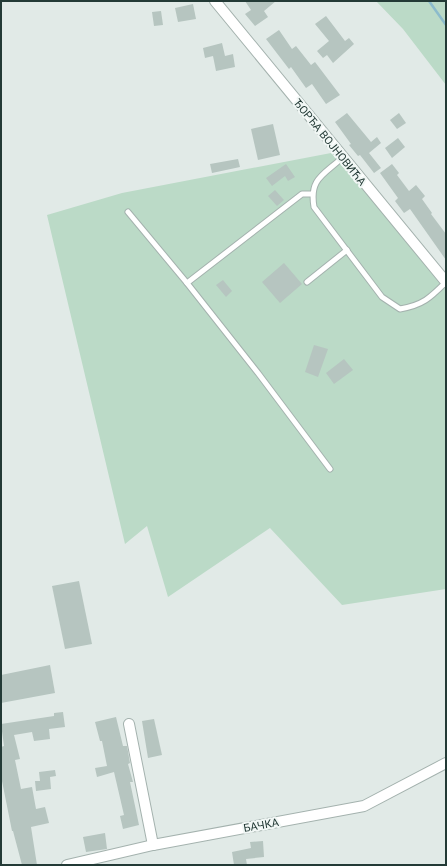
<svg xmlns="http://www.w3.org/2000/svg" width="447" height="866" viewBox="0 0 447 866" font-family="Roboto,sans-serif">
	<rect width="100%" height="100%" fill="#e1eae7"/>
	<!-- green -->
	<g fill="#bbdac7">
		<path d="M 376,1 L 446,1 L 446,85 L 403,29 Z"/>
		<path d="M 331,153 L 433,264 L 446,282 L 446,589 L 342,605 L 270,528 L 168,597 L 147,526 L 125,544 L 47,215 L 122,193 Z"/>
	</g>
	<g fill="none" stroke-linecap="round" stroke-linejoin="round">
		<!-- stream -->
		<path stroke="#8cbbcc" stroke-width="2.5" d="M 429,1 L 446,25"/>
	</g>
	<!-- building -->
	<g fill="#b6c5c0">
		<path d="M 245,1 L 276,1 L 264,11 L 268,17 L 255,26 L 245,14 L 251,10 Z"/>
		<path d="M 193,4 L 196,19 L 178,22 L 175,8 Z"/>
		<path d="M 161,11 L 163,25 L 154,26 L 152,12 Z"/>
		<path d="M 326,16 L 345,41 L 349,38 L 354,44 L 333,63 L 327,55 L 323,58 L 317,51 L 329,41 L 315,24 Z"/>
		<path d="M 279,30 L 292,49 L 296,46 L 311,65 L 315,62 L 340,95 L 326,104 L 312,84 L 306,88 L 291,67 L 289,69 L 266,39 Z"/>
		<path d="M 222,43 L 225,56 L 233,54 L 235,67 L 216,71 L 213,56 L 205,58 L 203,48 Z"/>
		<path d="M 347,113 L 371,142 L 377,137 L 381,143 L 369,153 L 381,168 L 374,173 L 360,155 L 358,156 L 349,145 L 351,144 L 335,122 Z"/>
		<path d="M 399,113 L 406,123 L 397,129 L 390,120 Z"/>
		<path d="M 273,124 L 280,155 L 258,160 L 251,129 Z"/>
		<path d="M 398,138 L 405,147 L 392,158 L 385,148 Z"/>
		<path d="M 238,159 L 240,167 L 212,173 L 210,164 Z"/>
		<path d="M 286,164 L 295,177 L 288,181 L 285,176 L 272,186 L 266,178 Z"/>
		<path d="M 392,164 L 399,173 L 397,175 L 409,191 L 416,185 L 425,196 L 422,199 L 432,213 L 431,214 L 446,234 L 446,260 L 410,209 L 404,213 L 395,201 L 398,198 L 380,173 Z"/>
		<path d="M 275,190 L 284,200 L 277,206 L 268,196 Z"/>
		<path d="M 284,263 L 302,284 L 280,303 L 262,282 Z"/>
		<path d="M 223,280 L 232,291 L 226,297 L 216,285 Z"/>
		<path d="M 314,345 L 328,349 L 318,377 L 305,372 Z"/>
		<path d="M 344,359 L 353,370 L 334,384 L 326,373 Z"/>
		<path d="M 79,581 L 92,644 L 65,649 L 52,586 Z"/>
		<path d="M 50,665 L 55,693 L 1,703 L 1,675 Z"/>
		<path d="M 63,712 L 65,727 L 49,729 L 50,739 L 34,741 L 32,732 L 14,735 L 20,759 L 15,760 L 21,789 L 32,787 L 36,809 L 45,807 L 49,823 L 31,827 L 37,865 L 22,865 L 13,831 L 12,831 L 1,776 L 1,747 L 4,746 L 1,724 L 54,716 L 54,713 Z"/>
		<path d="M 116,717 L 123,746 L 127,746 L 130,763 L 128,764 L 133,782 L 130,782 L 139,825 L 123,829 L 120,816 L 124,815 L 114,772 L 97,777 L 95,768 L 107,766 L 102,741 L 100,741 L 95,722 Z"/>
		<path d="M 154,719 L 162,755 L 148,758 L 142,721 Z"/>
		<path d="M 55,770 L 56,776 L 50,777 L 51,789 L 36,791 L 35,781 L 40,781 L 39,772 Z"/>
		<path d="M 105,833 L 107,849 L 86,852 L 83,837 Z"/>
		<path d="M 263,841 L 264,857 L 246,859 L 247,865 L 234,865 L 232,852 L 251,848 L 250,842 Z"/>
	</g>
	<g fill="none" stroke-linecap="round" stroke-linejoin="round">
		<!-- lane casing -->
		<g stroke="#a4b2ae" stroke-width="7">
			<g id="lane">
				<path d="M 343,157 C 324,175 309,178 314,207 L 382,297 L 400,309 C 423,305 430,298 446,282"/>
				<path d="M 312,194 L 302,194 L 187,283 L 258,373 L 330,469"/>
				<path d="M 128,212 L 187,283"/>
				<path d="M 307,282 L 347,250"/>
			</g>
		</g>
		<!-- street casing -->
		<g stroke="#a4b2ae" stroke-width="12">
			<g id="street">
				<path d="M 215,1 L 446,282"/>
				<path d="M 129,724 L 153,845"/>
				<path d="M 67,865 L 153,845 L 364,806 L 446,763"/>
			</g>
		</g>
		<!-- lane -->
		<use href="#lane" stroke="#fff" stroke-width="5"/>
		<!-- street -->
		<use href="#street" stroke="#fff" stroke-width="10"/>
	</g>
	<g text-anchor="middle" stroke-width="4" stroke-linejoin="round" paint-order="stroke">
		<!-- street labels -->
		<g font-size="11" fill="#233a36" stroke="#f1f7f5">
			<text transform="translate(330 142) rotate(51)" y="4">ЂОРЂА ВОЈНОВИЋА</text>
			<text transform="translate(261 825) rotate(-10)" y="4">БАЧКА</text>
		</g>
	</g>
	<!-- border -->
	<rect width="447" height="866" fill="none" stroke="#233a36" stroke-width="4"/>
</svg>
